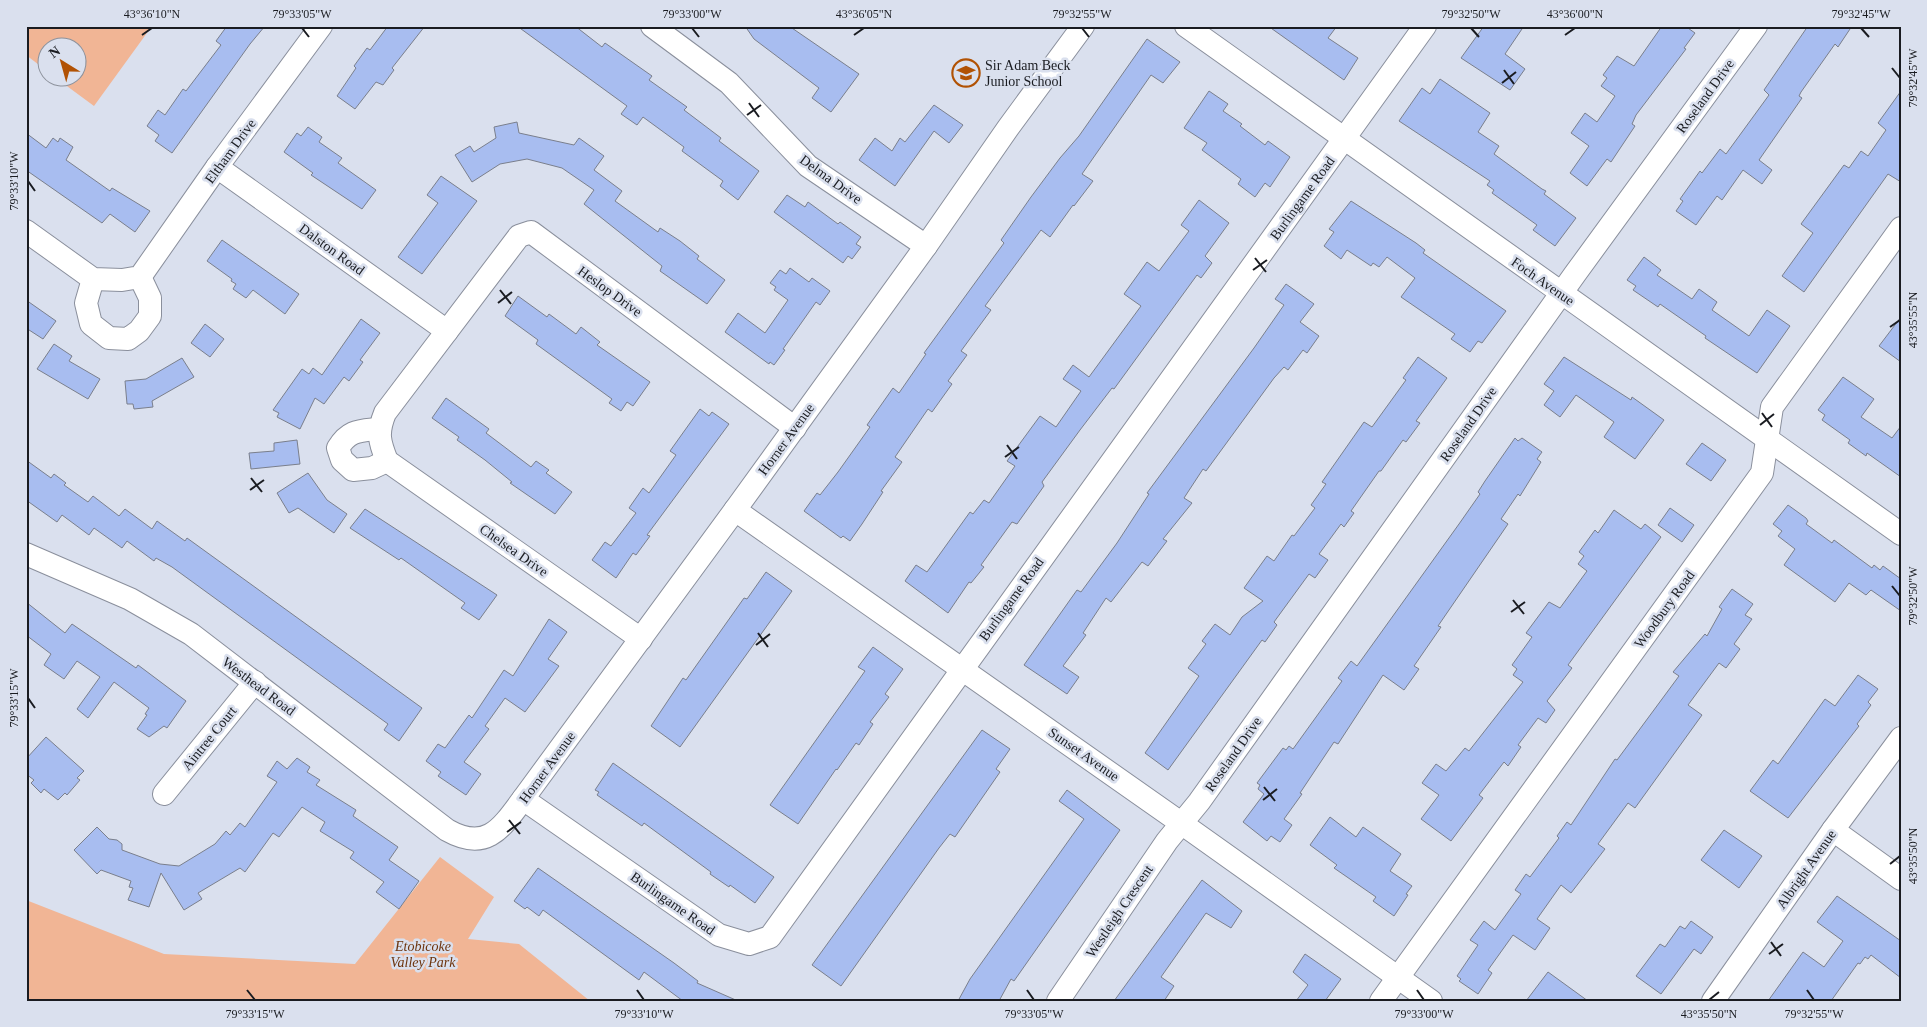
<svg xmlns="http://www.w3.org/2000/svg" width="1927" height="1027" viewBox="0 0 1927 1027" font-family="'Times New Roman',serif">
	<rect width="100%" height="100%" fill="#dae0ee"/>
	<!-- park -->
	<g fill="#f1b595">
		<path d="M 26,26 L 152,26 L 94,106 L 56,78 L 78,78 L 78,48 L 48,48 L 47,71 L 26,55 Z"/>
		<path d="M 440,857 L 494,897 L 468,939 L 519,944 L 590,1001 L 26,1001 L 26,900 L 164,954 L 355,964 Z"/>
	</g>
	<!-- building -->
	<g fill="#a8bdf0" stroke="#7a7f8c">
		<path d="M 227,26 L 265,26 L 250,44 L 172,153 L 155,141 L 159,135 L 147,126 L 158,110 L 165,115 L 183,89 L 186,91 L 221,45 L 216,41 Z"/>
		<path d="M 388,26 L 425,26 L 392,68 L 394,70 L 383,85 L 376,82 L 355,109 L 337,96 L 356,68 L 354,66 L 367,48 L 370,50 Z"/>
		<path d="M 517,26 L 575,26 L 602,47 L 605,43 L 652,76 L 649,80 L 687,107 L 684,110 L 721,138 L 719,141 L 759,171 L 738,200 L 720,186 L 723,181 L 682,151 L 684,147 L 643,117 L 637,125 L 621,114 L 627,106 Z"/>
		<path d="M 745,26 L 789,26 L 859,74 L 831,112 L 812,98 L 819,88 L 754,39 Z"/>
		<path d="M 1268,26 L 1337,26 L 1328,38 L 1358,58 L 1344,80 Z"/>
		<path d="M 1484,26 L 1524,26 L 1505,54 L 1525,69 L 1510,90 L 1461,58 Z"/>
		<path d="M 1662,26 L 1685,26 L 1695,33 L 1684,48 L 1686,49 L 1636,115 L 1632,124 L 1635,126 L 1611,162 L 1607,159 L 1587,186 L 1570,173 L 1589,146 L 1571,133 L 1585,113 L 1597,122 L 1615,96 L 1601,86 L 1607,78 L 1603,75 L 1617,56 L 1634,66 Z"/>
		<path d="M 1808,26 L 1852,26 L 1838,47 L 1835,44 L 1801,92 L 1799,96 L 1802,98 L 1759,160 L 1772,170 L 1762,184 L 1743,170 L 1722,200 L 1717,196 L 1696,225 L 1676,211 L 1683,201 L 1680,199 L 1700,171 L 1702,173 L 1720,149 L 1726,154 L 1769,95 L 1764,90 Z"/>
		<path d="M 1147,39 L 1180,62 L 1163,83 L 1151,75 L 1082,174 L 1093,181 L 1074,206 L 1073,205 L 1050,237 L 1041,230 L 985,306 L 991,310 L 961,351 L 967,355 L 948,381 L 952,384 L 932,412 L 928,409 L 895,457 L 902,462 L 881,491 L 883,492 L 862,524 L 850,541 L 843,536 L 841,538 L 804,511 L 817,493 L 820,495 L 838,472 L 870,427 L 867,425 L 893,388 L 899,393 L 926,354 L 924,353 L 1004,243 L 1001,240 L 1031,197 L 1060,158 L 1079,136 Z"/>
		<path d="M 1440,79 L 1490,113 L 1478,132 L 1499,146 L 1494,154 L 1542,189 L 1546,191 L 1544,194 L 1576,218 L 1555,246 L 1533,230 L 1537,225 L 1492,193 L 1494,190 L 1487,185 L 1490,181 L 1399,121 L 1422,88 L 1430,94 Z"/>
		<path d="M 1209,91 L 1228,104 L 1223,111 L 1242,124 L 1240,126 L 1265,145 L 1268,141 L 1290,157 L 1270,187 L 1265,183 L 1255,197 L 1238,184 L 1241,179 L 1202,150 L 1207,143 L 1184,128 Z"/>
		<path d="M 1901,91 L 1901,182 L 1888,174 L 1804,292 L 1782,276 L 1813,233 L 1801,224 L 1844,165 L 1849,168 L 1861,151 L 1868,156 L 1886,130 L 1878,123 Z"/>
		<path d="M 934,105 L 963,125 L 949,143 L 934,131 L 895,186 L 859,160 L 875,138 L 892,151 L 900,138 L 905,142 Z"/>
		<path d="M 517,122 L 519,133 L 574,145 L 579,138 L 604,156 L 594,170 L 622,191 L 615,201 L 658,232 L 660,228 L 680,241 L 699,256 L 697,259 L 725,280 L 707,304 L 660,271 L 662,266 L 584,204 L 594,190 L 562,168 L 527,159 L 500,164 L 472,182 L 455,155 L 470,146 L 474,152 L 496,138 L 494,127 Z"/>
		<path d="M 308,127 L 322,137 L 319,142 L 342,158 L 338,163 L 376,190 L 362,209 L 311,175 L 313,173 L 284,152 L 297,133 L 301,136 Z"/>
		<path d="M 26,133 L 46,148 L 53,138 L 58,142 L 60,138 L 73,147 L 66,160 L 110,191 L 112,188 L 150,211 L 135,232 L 110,214 L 102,223 L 26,170 Z"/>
		<path d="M 441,176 L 477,201 L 422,274 L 398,257 L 438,203 L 427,195 Z"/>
		<path d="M 787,195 L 805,207 L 808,202 L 838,224 L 840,222 L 861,237 L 856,244 L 861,247 L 852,259 L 848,256 L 843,263 L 774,212 Z"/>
		<path d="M 1199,200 L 1229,223 L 1205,256 L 1212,263 L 1201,278 L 1197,275 L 1114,389 L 1112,388 L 1080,430 L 1042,482 L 1044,486 L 1017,524 L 1012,522 L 981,565 L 984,567 L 971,583 L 969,582 L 948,613 L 905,581 L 916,565 L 927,572 L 970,512 L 973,514 L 984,500 L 989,503 L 1015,466 L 1007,461 L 1040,416 L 1056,427 L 1081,391 L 1063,379 L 1073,365 L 1089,377 L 1141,306 L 1124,294 L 1147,262 L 1159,271 L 1189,231 L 1181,225 Z"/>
		<path d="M 1351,201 L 1416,243 L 1425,250 L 1423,253 L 1506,311 L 1482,343 L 1478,341 L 1470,352 L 1451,339 L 1455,334 L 1401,297 L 1415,278 L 1387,257 L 1379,267 L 1373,263 L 1371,266 L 1347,250 L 1341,259 L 1324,246 L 1334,232 L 1329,229 Z"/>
		<path d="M 222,240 L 299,294 L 285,314 L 253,290 L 246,298 L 233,289 L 236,284 L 231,281 L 232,279 L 207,261 Z"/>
		<path d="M 1644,257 L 1661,270 L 1657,275 L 1692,299 L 1699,289 L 1717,302 L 1712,310 L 1749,336 L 1767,310 L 1790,326 L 1757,373 L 1705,338 L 1706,336 L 1660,304 L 1658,307 L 1633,290 L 1636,286 L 1627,280 Z"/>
		<path d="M 790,268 L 809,282 L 812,278 L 830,291 L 820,305 L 816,302 L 783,349 L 785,350 L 774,365 L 770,362 L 769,364 L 725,332 L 738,313 L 765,333 L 788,300 L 774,290 L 776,287 L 770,283 L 780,270 L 786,274 Z"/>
		<path d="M 1286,284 L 1314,304 L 1300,322 L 1319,336 L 1307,353 L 1303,350 L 1288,370 L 1284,367 L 1274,378 L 1206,471 L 1203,469 L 1184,498 L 1192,503 L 1163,539 L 1167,541 L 1148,566 L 1142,562 L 1111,602 L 1106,598 L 1083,633 L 1086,635 L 1063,666 L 1079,677 L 1067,694 L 1024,665 L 1077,590 L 1081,592 L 1117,543 L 1149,494 L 1147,493 L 1254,348 L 1284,305 L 1275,299 Z"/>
		<path d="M 518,296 L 547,317 L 549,314 L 576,334 L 581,327 L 600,342 L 597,345 L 650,382 L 633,406 L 627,402 L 621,411 L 609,403 L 612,399 L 536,344 L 538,340 L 505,316 Z"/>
		<path d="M 26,300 L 56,321 L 43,339 L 26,328 Z"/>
		<path d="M 1901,317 L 1901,362 L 1879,346 Z"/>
		<path d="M 361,319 L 380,333 L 360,360 L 363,362 L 349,381 L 344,377 L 324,404 L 315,398 L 300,429 L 277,417 L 279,413 L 273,410 L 302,369 L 309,374 L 313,368 L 322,375 Z"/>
		<path d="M 205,324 L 224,339 L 210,357 L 191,343 Z"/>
		<path d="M 54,344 L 72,356 L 69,361 L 100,379 L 88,399 L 37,369 Z"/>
		<path d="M 1418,357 L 1447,378 L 1416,421 L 1420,423 L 1406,442 L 1403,440 L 1381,471 L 1379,471 L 1351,511 L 1354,513 L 1344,527 L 1341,524 L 1319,554 L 1328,560 L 1315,578 L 1309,574 L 1274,622 L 1277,625 L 1265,642 L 1262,640 L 1168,770 L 1145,753 L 1199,676 L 1188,668 L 1206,644 L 1202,641 L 1215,624 L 1230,635 L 1242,617 L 1263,601 L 1244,588 L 1267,556 L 1274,561 L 1292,535 L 1294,536 L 1315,508 L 1311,505 L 1326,484 L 1322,482 L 1364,422 L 1372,427 L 1406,380 L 1403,378 Z"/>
		<path d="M 1564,357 L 1631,400 L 1632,397 L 1664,420 L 1635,459 L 1604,437 L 1614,422 L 1576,395 L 1560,417 L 1544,405 L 1554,391 L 1544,384 Z"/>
		<path d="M 182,358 L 194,377 L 152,401 L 153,407 L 134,409 L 133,404 L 127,404 L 125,381 L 146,379 Z"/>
		<path d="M 1843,377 L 1874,399 L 1861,417 L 1892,438 L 1901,426 L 1901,477 L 1867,453 L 1866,456 L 1848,443 L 1850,440 L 1822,420 L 1825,415 L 1818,410 Z"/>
		<path d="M 446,398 L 489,429 L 486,433 L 531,467 L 536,461 L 549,470 L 546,473 L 572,492 L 555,514 L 510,483 L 512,482 L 485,460 L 457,440 L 459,437 L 432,418 Z"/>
		<path d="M 700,409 L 709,416 L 712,412 L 729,424 L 647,535 L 650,536 L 636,555 L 633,553 L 616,578 L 592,560 L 605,542 L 611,546 L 636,513 L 629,508 L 643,488 L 649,493 L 676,455 L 670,451 Z"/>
		<path d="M 1515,438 L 1518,441 L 1522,438 L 1542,452 L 1537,459 L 1541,462 L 1520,496 L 1518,494 L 1501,519 L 1508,524 L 1438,626 L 1441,627 L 1414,666 L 1419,669 L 1404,690 L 1383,675 L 1338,744 L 1334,742 L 1300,793 L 1302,794 L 1284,819 L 1292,825 L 1280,842 L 1271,836 L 1267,841 L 1243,822 L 1264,794 L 1258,789 L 1260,785 L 1257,783 L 1283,748 L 1286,750 L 1289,746 L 1293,749 L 1342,681 L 1338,678 L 1351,661 L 1357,666 L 1459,524 L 1480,494 L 1478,492 L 1485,481 Z"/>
		<path d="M 297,440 L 300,464 L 251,469 L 249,453 L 274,451 L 274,443 Z"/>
		<path d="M 1702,443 L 1726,460 L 1711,481 L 1686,464 Z"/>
		<path d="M 26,460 L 51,478 L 54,474 L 66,483 L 64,485 L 88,502 L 93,496 L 119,516 L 125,509 L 152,529 L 157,521 L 185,541 L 187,538 L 422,708 L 399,741 L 384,730 L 388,724 L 172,567 L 156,558 L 154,561 L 127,541 L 122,548 L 94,528 L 89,535 L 62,515 L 57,522 L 26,500 Z"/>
		<path d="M 308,473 L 327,500 L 347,514 L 334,533 L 298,508 L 289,513 L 277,493 Z"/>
		<path d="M 1788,505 L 1806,518 L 1808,521 L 1806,524 L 1832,543 L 1834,540 L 1872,568 L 1874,565 L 1880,570 L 1883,566 L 1901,579 L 1901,611 L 1871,590 L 1866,595 L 1849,583 L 1835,602 L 1784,565 L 1795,549 L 1778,536 L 1782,531 L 1773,524 Z"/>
		<path d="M 1670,508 L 1694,525 L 1682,542 L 1658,525 Z"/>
		<path d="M 365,509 L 497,595 L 479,620 L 461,608 L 465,603 L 401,558 L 399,560 L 350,528 Z"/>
		<path d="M 1614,510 L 1641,529 L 1645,524 L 1661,537 L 1568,665 L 1572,668 L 1547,701 L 1555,710 L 1546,723 L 1538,718 L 1518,745 L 1521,747 L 1508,766 L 1504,762 L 1479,795 L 1483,798 L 1451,841 L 1421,819 L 1439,795 L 1422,783 L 1436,764 L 1446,771 L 1465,748 L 1469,751 L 1523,682 L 1513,675 L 1517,669 L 1512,665 L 1532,637 L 1526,633 L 1549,602 L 1560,608 L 1587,571 L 1578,564 L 1584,556 L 1579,552 L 1595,530 L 1598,533 Z"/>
		<path d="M 766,572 L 792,591 L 680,747 L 651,726 L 683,678 L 686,680 L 744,598 L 747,599 Z"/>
		<path d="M 1732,589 L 1753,604 L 1745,615 L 1752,619 L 1734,644 L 1740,649 L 1726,668 L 1719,663 L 1688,705 L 1702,715 L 1635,808 L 1628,803 L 1598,844 L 1605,849 L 1571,893 L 1561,885 L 1537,919 L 1550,928 L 1535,950 L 1513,935 L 1488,970 L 1492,973 L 1478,994 L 1459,981 L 1461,979 L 1457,976 L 1478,945 L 1470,940 L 1484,921 L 1495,930 L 1521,894 L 1515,890 L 1526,874 L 1530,877 L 1559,838 L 1557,836 L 1567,822 L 1571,825 L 1615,759 L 1617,760 L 1679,676 L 1673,672 L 1705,634 L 1707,636 L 1722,609 L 1719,607 Z"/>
		<path d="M 26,602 L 65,633 L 72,624 L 136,668 L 138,665 L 186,701 L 167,728 L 164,726 L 149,737 L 137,729 L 147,715 L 145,714 L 149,708 L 114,682 L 88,718 L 77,709 L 100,677 L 77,661 L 64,679 L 44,665 L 51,654 L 26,635 Z"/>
		<path d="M 549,619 L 567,632 L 548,659 L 559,666 L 525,712 L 505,698 L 485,726 L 489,729 L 464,762 L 481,774 L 466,795 L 438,776 L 441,772 L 426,761 L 438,744 L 445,748 L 469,715 L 472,718 L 504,670 L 513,676 Z"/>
		<path d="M 873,647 L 903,669 L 885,694 L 889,697 L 870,722 L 873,724 L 859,745 L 856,743 L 837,770 L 836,769 L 798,824 L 770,805 L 865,671 L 858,667 Z"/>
		<path d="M 1858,675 L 1878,689 L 1868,702 L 1871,705 L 1857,724 L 1859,726 L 1788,818 L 1750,791 L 1773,760 L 1778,764 L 1825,699 L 1835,706 Z"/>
		<path d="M 982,730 L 1010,749 L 996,769 L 1000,772 L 955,837 L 950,834 L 939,848 L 841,986 L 812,965 Z"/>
		<path d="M 46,737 L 84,771 L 77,778 L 80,780 L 67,795 L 65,793 L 58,800 L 44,789 L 41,793 L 31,783 L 34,780 L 26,774 L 26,759 Z"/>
		<path d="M 297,758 L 310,767 L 307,772 L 320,780 L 316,785 L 356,810 L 353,816 L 398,847 L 389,860 L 419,881 L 399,909 L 376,892 L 384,882 L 350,858 L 354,852 L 320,831 L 325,822 L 302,807 L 279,837 L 273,833 L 245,872 L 240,868 L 198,893 L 202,899 L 184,910 L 161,873 L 149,907 L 128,900 L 133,888 L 129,887 L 131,881 L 101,870 L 97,874 L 74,850 L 97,827 L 109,839 L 117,840 L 122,844 L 122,850 L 160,864 L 179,866 L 215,844 L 226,831 L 230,835 L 240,823 L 245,827 L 277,782 L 267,776 L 277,761 L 287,769 Z"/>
		<path d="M 613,763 L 774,877 L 755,903 L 730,885 L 729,887 L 710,874 L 711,872 L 644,823 L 642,826 L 597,795 L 599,792 L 595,790 Z"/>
		<path d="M 1067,790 L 1120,830 L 1014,981 L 1011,979 L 999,1001 L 958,1001 L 970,979 L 1084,819 L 1059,801 Z"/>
		<path d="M 1330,817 L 1356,837 L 1363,827 L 1401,854 L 1390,871 L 1412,886 L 1406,894 L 1408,895 L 1394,916 L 1373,901 L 1376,897 L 1334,868 L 1337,865 L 1310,845 Z"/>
		<path d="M 1724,830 L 1762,856 L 1739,888 L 1701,860 Z"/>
		<path d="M 538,868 L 674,963 L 698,981 L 697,983 L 738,1001 L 683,1001 L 644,972 L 639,980 L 543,910 L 539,916 L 527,907 L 525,909 L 514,901 Z"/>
		<path d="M 1202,880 L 1242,911 L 1231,928 L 1206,913 L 1161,977 L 1174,986 L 1164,1001 L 1114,1001 Z"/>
		<path d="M 1837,896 L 1901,941 L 1901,978 L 1871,955 L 1868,959 L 1865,957 L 1860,964 L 1858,963 L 1831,1001 L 1768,1001 L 1803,952 L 1824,967 L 1843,941 L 1817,922 Z"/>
		<path d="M 1691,921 L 1713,937 L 1701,954 L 1694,949 L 1661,994 L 1636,976 L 1660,944 L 1665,947 L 1680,926 L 1685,929 Z"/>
		<path d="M 1305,954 L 1341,979 L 1325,1001 L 1296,1001 L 1308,985 L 1293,972 Z"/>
		<path d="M 1548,972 L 1588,1001 L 1526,1001 Z"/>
	</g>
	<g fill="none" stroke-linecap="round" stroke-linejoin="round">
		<!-- minor casing -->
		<g stroke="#8a8f9c" stroke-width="24">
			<g id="minor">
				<path d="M 652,26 L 729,83 L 808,166 L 926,246"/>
				<path d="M 1186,26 L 1901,534"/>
				<path d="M 217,167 L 447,331"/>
				<path d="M 26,231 L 93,279 L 122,280 L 140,277 L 217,167 L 321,26"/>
				<path d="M 93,279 L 86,303 L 91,324 L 109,338 L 128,339 L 139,331 L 150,316 L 150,298 L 140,277"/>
				<path d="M 378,429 C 359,431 349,430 338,448 L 342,460 L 353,470 L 372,468 L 387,461"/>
				<path d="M 735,510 L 1181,823 L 1431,1001"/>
				<path d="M 26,554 L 130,599 L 191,634 L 447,830 C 486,852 501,829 523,799 L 735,510 L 926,246 L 1008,128 L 1083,26"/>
				<path d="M 641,639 L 387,461 C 379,441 377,433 385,413 L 519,236 L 531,232 L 795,428"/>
				<path d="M 164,794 L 255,682"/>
				<path d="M 523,799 L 719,935 L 749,944 L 770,937 L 1425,26"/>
				<path d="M 1833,830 L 1901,879"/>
				<path d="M 1058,1001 L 1167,841 L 1199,802 L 1575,274 L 1756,26"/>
				<path d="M 1381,1001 L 1762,473 L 1772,407 L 1901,228"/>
				<path d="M 1713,1001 L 1833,830 L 1901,738"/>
			</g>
		</g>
		<!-- minor -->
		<use href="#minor" stroke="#fff" stroke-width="22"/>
	</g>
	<!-- ticks -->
	<path fill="none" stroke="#1a1c21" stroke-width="2" d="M 302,28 L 309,37M 692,28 L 699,37M 1082,28 L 1089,37M 1471,28 L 1479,37M 1861,28 L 1869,37M 142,35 L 152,28M 854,35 L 864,28M 1565,35 L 1575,28M 1892,68 L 1900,78M 1504,70 L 1514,84M 1502,83 L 1516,72M 749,103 L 759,117M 747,115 L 761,105M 28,181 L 35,191M 1255,258 L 1266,272M 1253,270 L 1267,260M 500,290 L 511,304M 498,303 L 512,292M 1890,327 L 1900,320M 1762,413 L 1772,427M 1760,425 L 1774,414M 1007,445 L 1017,459M 1005,457 L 1019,447M 251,478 L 262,492M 250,490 L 264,480M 1892,586 L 1900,596M 1513,600 L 1524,614M 1511,612 L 1525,602M 758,633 L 768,647M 756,645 L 770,634M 28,698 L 35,708M 1264,787 L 1275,801M 1263,800 L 1277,789M 509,820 L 520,834M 507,832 L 521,822M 1890,864 L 1900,856M 1771,942 L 1781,956M 1769,954 L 1783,944M 247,990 L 255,1000M 637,990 L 644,1000M 1027,990 L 1034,1000M 1417,990 L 1424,1000M 1807,990 L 1814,1000M 1709,1000 L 1719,992"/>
	<!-- icons -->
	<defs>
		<g id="school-ring" transform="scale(1.4375)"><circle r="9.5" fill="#dae0ee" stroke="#b15204" stroke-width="1.5"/><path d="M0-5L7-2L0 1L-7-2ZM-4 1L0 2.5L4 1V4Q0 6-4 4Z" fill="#b15204"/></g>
	</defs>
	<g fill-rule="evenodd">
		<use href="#school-ring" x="966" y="73"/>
	</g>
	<g text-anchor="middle" stroke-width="5" stroke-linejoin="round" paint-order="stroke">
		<!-- poi labels -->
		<g font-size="14" fill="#1a1c21" stroke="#dae0ee" text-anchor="start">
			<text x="985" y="70">Sir Adam Beck<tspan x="985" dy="16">Junior School</tspan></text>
		</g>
		<!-- street labels -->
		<g font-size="14" fill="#1a1c21" stroke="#dae0ee">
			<text transform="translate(1705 96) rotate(-54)" y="5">Roseland Drive</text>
			<text transform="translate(230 151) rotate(-54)" y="5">Eltham Drive</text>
			<text transform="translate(831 179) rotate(36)" y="5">Delma Drive</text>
			<text transform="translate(1302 198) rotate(-54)" y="5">Burlingame Road</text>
			<text transform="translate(332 249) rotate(36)" y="5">Dalston Road</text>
			<text transform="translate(1543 281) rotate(35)" y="5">Foch Avenue</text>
			<text transform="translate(610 291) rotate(36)" y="5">Heslop Drive</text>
			<text transform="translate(1468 424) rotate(-55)" y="5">Roseland Drive</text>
			<text transform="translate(786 439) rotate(-54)" y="5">Horner Avenue</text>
			<text transform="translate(514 550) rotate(35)" y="5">Chelsea Drive</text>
			<text transform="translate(1011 599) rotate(-54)" y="5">Burlingame Road</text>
			<text transform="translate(1664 609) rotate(-54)" y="5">Woodbury Road</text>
			<text transform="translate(259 686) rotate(37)" y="5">Westhead Road</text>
			<text transform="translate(209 738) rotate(-51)" y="5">Aintree Court</text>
			<text transform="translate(1084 754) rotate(35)" y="5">Sunset Avenue</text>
			<text transform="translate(1233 754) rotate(-55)" y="5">Roseland Drive</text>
			<text transform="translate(547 767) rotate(-54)" y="5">Horner Avenue</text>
			<text transform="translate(1806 869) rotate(-55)" y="5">Albright Avenue</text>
			<text transform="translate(673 903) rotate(35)" y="5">Burlingame Road</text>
			<text transform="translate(1119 911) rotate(-56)" y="5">Westleigh Crescent</text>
		</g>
		<!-- park labels -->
		<g font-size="14" font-style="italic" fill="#6d340e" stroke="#dae0ee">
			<text x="423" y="951">Etobicoke<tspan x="423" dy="16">Valley Park</tspan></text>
		</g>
	</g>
	<!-- border -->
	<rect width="1927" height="1027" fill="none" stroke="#dae0ee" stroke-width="55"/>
	<!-- north arrow -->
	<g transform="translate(62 62) rotate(323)"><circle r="24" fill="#dae0ee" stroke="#8d929c"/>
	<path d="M0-4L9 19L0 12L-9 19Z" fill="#b15204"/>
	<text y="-8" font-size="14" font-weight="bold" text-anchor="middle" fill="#1a1c21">N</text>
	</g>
	<rect x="28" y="28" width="1872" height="972" fill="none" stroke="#1a1c21" stroke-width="2"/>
	<g font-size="12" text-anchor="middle" fill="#1a1c21">
		<text x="152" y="18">43°36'10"N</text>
		<text x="302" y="18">79°33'05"W</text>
		<text x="692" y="18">79°33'00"W</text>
		<text x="864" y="18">43°36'05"N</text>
		<text x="1082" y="18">79°32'55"W</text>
		<text x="1471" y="18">79°32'50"W</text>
		<text x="1575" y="18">43°36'00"N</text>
		<text x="1861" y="18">79°32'45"W</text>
		<text transform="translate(1913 78) rotate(-90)" y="4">79°32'45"W</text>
		<text transform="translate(14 181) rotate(-90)" y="4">79°33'10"W</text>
		<text transform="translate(1913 320) rotate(-90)" y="4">43°35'55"N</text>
		<text transform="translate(1913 596) rotate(-90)" y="4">79°32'50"W</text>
		<text transform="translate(14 698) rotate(-90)" y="4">79°33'15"W</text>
		<text transform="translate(1913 856) rotate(-90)" y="4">43°35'50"N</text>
		<text x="255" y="1018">79°33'15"W</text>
		<text x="644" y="1018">79°33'10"W</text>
		<text x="1034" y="1018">79°33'05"W</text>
		<text x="1424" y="1018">79°33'00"W</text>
		<text x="1709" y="1018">43°35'50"N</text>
		<text x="1814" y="1018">79°32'55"W</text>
	</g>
</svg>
